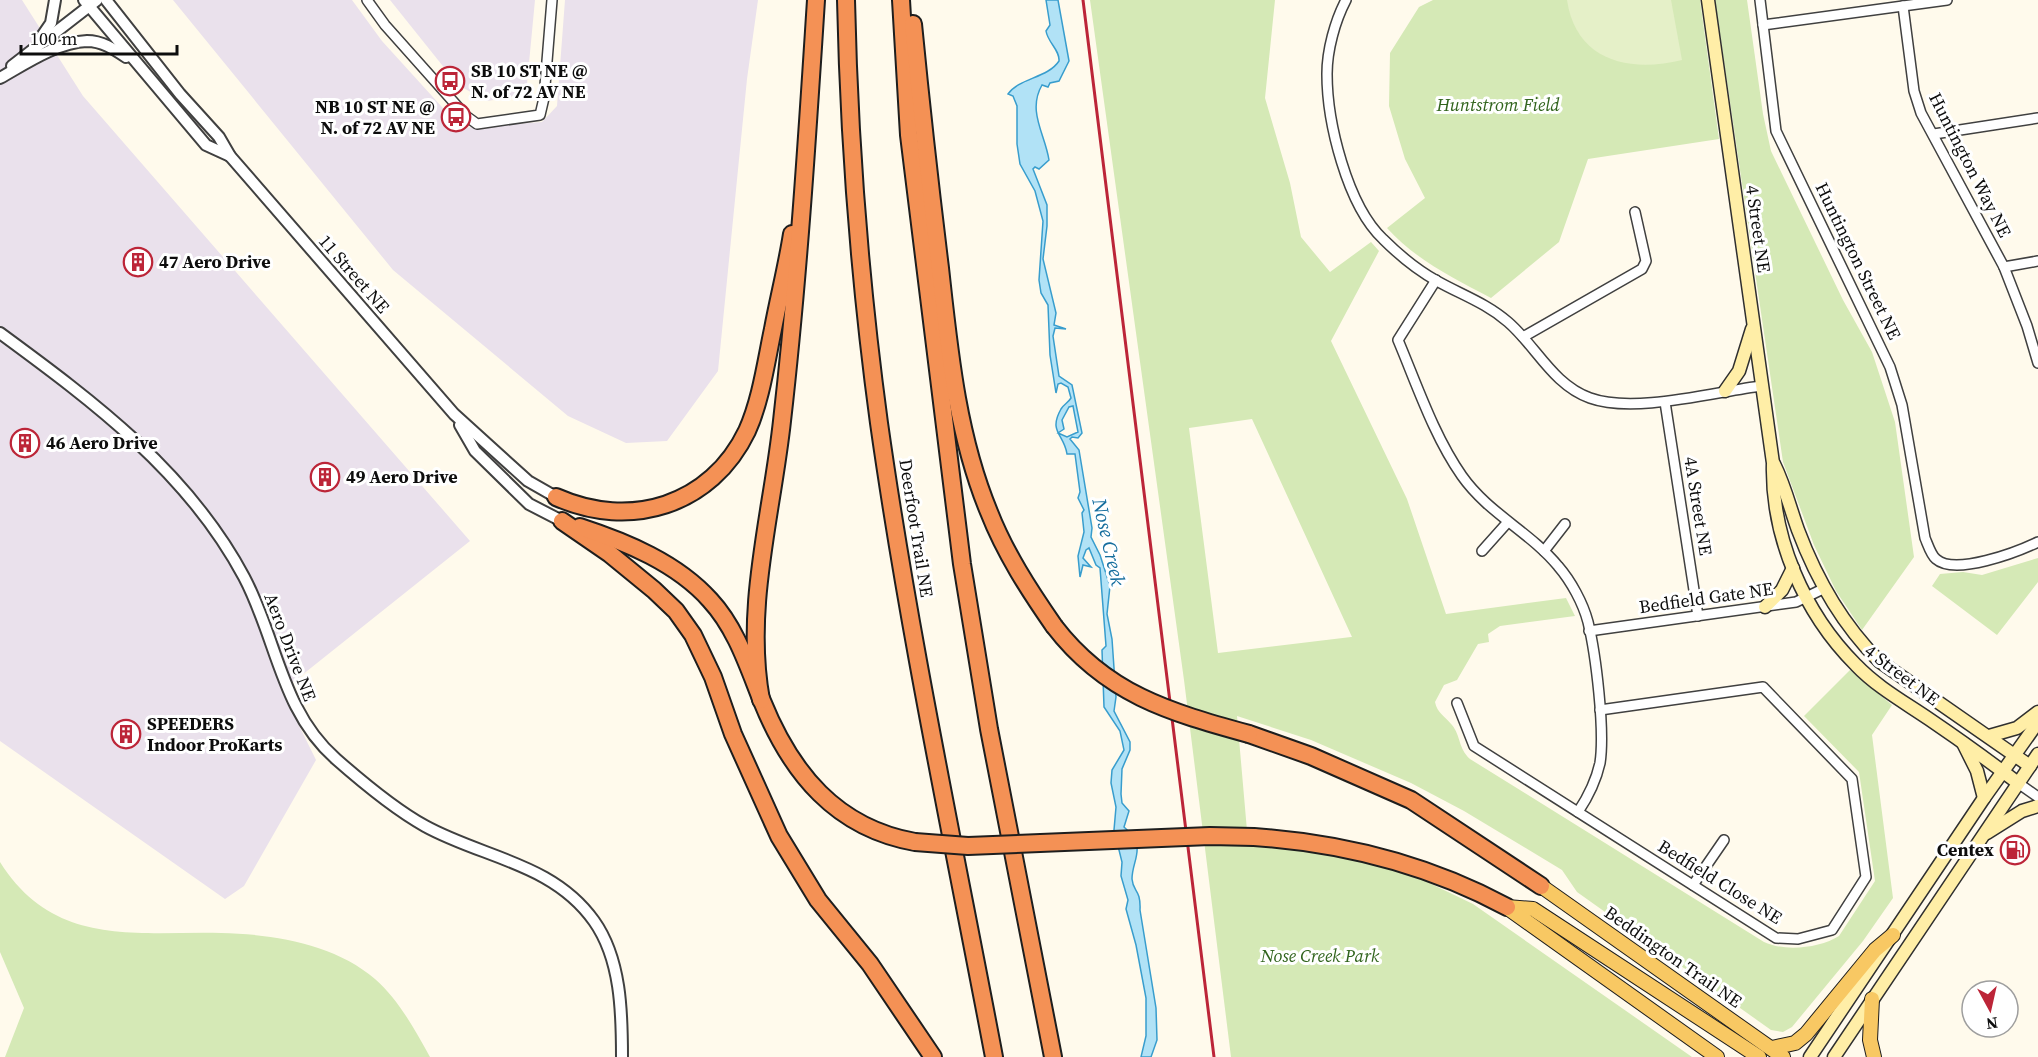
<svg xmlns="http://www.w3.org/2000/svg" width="2038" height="1057" viewBox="0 0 2038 1057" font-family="'Source Serif 4',serif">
	<rect width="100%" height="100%" fill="#fffaec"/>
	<!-- industrial -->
	<g fill="#eae1ec">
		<path d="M 0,0 L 22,0 L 83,96 L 470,541 L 282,691 L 316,760 L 244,886 L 225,899 L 0,741 Z"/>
		<path d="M 173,0 L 352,0 L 382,41 L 461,128 L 542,122 L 557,106 L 565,0 L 758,0 L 747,79 L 718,371 L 667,441 L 626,443 L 568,416 L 393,270 Z"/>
		<path d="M 390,0 L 535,0 L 527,84 L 511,97 L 487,101 L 458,85 Z"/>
	</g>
	<!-- green -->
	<g fill="#d5e9b6" fill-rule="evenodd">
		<path d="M 1090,0 L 1275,0 L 1265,98 L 1290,183 L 1301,237 L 1330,272 L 1371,242 L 1379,251 L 1331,341 L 1407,499 L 1446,614 L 1566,598 L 1575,616 L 1500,626 L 1488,634 L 1489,642 L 1478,644 L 1457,680 L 1444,685 L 1435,702 C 1437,713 1445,716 1452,725 C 1461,736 1458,748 1470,759 L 1764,942 C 1785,952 1820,948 1839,936 L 1875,881 L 1859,772 L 1804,716 L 1850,670 L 1892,705 L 1872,735 L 1893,898 L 1863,941 L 1792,1027 L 1783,1032 L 1771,1030 L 1577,892 L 1562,870 L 1464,811 L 1411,783 L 1311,740 L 1237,716 L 1248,842 L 1287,846 L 1356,860 L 1419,878 L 1473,904 L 1692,1057 L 1231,1057 L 1184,680 ZM 1252,419 L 1352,637 L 1351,637 L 1218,653 L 1189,428 Z"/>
		<path d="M 1433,0 L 1700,0 L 1719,139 L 1588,159 L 1559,242 L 1491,298 C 1453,278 1416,260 1387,228 L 1425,198 L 1405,159 L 1389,106 L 1390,53 L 1419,7 Z"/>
		<path d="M 1715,0 L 1747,0 L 1763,114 L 1771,151 L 1843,300 L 1872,352 L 1895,422 L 1914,557 L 1862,630 L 1836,591 L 1814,545 L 1783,462 Z"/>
		<path d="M 2038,558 L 2038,582 L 1997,635 L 1932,586 L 1940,574 L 1963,572 L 1982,575 Z"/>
		<path d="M 0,862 C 54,948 136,931 221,933 C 273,934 335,944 375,979 C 399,1000 415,1030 430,1057 L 5,1057 L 24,1008 L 0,952 Z"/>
	</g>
	<!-- pitch -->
	<path fill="#e5f0c8" d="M 1567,0 L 1671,0 L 1682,60 C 1629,73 1576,61 1567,0 Z"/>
	<!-- water -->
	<path fill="#b1e2f6" stroke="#389dcd" stroke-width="1.5" fill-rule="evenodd" d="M 1046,0 L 1058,0 L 1069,61 L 1059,81 L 1050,83 L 1048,87 L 1042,85 C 1027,111 1045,134 1049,160 L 1039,169 L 1035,167 L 1033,169 L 1047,205 L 1047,226 L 1043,259 L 1056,313 L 1054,325 L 1066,329 L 1055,328 L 1053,336 L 1059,376 L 1072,385 L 1082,433 L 1078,438 L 1072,437 L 1070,439 L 1079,450 L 1092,528 L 1091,537 L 1100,555 L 1110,586 L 1107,614 L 1112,639 L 1116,697 L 1114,711 L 1130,742 L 1130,750 L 1122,769 L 1121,794 L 1122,803 L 1129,811 L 1124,827 C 1148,847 1132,859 1132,879 C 1133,892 1141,889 1140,910 L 1156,1008 L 1157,1040 L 1151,1057 L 1141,1057 L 1146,1036 L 1146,998 L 1136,945 L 1126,909 L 1128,900 L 1121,876 L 1122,862 L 1114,830 L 1116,807 L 1111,783 L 1112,770 L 1124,750 L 1120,731 L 1104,707 L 1102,650 L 1106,646 L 1100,568 L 1096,565 L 1089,548 L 1086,550 L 1083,558 L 1091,567 L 1083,565 L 1080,577 L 1078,556 L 1084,532 L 1082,513 L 1084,510 L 1078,498 L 1080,492 L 1075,454 L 1067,454 C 1064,434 1048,432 1061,409 C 1064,404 1068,403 1071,398 L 1068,387 L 1061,383 L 1058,384 L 1056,393 L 1050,355 L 1048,305 L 1041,293 L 1039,280 L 1043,221 L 1035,191 L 1020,164 L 1017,144 L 1017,106 L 1013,96 L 1008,94 C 1019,78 1048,78 1059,61 C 1060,50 1048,43 1046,31 L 1050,25 ZM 1073,406 L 1078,432 L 1067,437 L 1058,433 L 1064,429 L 1062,420 L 1069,407 Z"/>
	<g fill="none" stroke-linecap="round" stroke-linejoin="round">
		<!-- minor casing -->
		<g stroke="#404040" stroke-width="12">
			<g id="minor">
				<path d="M 367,0 L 385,25 L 466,116 L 477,124 L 540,115 L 544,98 L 552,0"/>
				<path d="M 1346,0 C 1335,21 1327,50 1327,74 C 1327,122 1347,205 1383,239 C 1398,254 1419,271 1437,281 C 1462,295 1486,303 1508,322 C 1536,346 1553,385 1590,398 C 1634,414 1714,392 1761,386"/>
				<path d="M 1760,0 L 1776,131 L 1890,367 L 1902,405 L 1925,538 C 1928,545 1931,555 1936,559 C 1955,576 2017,552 2038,542"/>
				<path d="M 1903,6 L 1914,91 L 1921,113 L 2004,267 L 2038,261"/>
				<path d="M 1763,25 L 1947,0"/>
				<path d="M 1934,134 L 2038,118"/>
				<path d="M 2004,267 L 2027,326 L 2038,363"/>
				<path d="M 1436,280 L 1398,340 C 1417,385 1434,436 1462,476 C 1488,513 1530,532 1558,566 C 1571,581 1583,603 1588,622 C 1596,655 1605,730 1600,763 C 1596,781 1588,797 1578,812"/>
				<path d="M 1523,337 L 1642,269 L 1646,261 L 1635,212"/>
				<path d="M 1665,402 L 1698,616"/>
				<path d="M 1482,551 L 1507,523"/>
				<path d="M 1544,551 L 1565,524"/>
				<path d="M 1589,631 L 1796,602 L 1825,588"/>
				<path d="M 1457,703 L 1474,746 L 1776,938 L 1798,939 L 1832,930 L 1866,877 L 1852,779 L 1763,687 L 1600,710"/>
				<path d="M 2018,783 L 2038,797"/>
				<path d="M 1693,885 L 1724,840"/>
			</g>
		</g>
		<!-- tertiary casing -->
		<g stroke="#404040" stroke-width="14">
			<g id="tertiary">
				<path d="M 84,0 L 206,145 L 230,156"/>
				<path d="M 106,0 L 180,94 L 219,137 L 230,156 L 454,414 L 528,481 L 556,497"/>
				<path d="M 40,39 L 51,23 L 55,0"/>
				<path d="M 12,66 L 97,0"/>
				<path d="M 0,78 C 25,64 57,42 87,41 C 102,41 114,49 126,57"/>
				<path d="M 0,333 C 94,402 188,472 244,577 C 277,639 281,711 336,759 C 361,781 396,810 425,826 C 483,858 553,863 594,921 C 621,959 622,1012 622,1057"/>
				<path d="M 460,425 L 475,451 L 529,504 L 562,521"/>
			</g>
		</g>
		<!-- secondary casing -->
		<g stroke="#2f2f2f" stroke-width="15">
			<g id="secondary">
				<path d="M 1708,0 L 1773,463 C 1771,537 1804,613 1856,665 C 1877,687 1904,702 1929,719 C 1960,740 1989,761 2018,783"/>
				<path d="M 1725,391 L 1739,371 L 1752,329"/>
				<path d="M 1774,464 C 1785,486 1790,508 1798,530 C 1816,578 1843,625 1879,661 L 2030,766"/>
				<path d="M 1765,607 L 1782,590 L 1793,568"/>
				<path d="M 1989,736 L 2017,728 L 2038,712"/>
				<path d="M 1963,743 L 1977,771 L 1984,798"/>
				<path d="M 1987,833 L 2022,811 L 2038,806"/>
				<path d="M 1810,1057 L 1984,798 L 2038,722"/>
				<path d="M 1834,1057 L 2038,754"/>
			</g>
		</g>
		<!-- primary casing -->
		<g stroke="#1e1e1e" stroke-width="16">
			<g id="primary">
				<path d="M 1541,886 L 1783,1057"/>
				<path d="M 1507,907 L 1533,909 L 1759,1057"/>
				<path d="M 1509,909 L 1717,1057"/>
				<path d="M 1872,999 L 1870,1040 L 1874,1057"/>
				<path d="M 1772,1048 L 1795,1043 L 1806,1034 L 1875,950 L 1893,935"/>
			</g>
		</g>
		<!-- motorway casing -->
		<g stroke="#1e1e1e" stroke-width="20">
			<g id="motorway">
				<path d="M 846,0 C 849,141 860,283 879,423 C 909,635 954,846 994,1057"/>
				<path d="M 901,0 L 909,135 L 962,564 L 989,729 L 1053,1057"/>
				<path d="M 913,24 C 921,106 930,187 940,268 C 949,350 957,435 989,512 C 1005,553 1029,590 1054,626"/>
				<path d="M 556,497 C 630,530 711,506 747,431 C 761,400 766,362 773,329 C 779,297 787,266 792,234"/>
				<path d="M 562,521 L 610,554 L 654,590 L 676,611 L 693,635 L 713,677 L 733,734 L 779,836 L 818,900 L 870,964 L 933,1057"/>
				<path d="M 580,527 C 626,542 677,563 710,600 C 736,628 748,666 762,701 C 791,773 836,828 915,842"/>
				<path d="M 761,700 C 744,607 772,514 782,421 C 798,281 807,141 816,0"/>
				<path d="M 1249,734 L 1311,756 L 1411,800 L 1541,886"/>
				<path d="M 1254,837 C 1342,843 1429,865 1507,907"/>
			</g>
		</g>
		<!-- minor -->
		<use href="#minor" stroke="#fff" stroke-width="9"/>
		<!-- tertiary -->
		<use href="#tertiary" stroke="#fff" stroke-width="10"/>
		<!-- secondary -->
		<use href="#secondary" stroke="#ffeea7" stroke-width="12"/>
		<!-- primary -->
		<use href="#primary" stroke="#f8c863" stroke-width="14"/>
		<!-- motorway -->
		<use href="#motorway" stroke="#f49155" stroke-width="16"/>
		<!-- rail -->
		<path stroke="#bc2538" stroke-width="3" d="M 1083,0 L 1214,1057"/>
		<!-- motorway-bridge casing -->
		<g stroke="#1e1e1e" stroke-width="20" stroke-linecap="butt">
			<g id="motorway-bridge">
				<path d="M 1054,626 C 1106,694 1169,712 1249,734"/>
				<path d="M 915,842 L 968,846 L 1210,836 L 1254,837"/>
			</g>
		</g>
		<!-- motorway-bridge -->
		<use href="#motorway-bridge" stroke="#f49155" stroke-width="16"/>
	</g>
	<!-- icons -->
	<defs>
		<g id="bus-ring" transform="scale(1.5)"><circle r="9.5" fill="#fff" stroke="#bc2538" stroke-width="1.5"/><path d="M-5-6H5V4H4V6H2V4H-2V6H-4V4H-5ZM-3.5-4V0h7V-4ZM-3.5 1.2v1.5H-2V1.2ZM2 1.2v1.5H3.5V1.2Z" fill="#bc2538"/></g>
		<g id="building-ring" transform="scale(1.5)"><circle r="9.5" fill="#fff" stroke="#bc2538" stroke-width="1.5"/><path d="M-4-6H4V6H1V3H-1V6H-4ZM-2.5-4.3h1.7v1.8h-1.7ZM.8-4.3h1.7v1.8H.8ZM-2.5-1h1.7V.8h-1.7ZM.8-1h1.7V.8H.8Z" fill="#bc2538"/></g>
		<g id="fuel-ring" transform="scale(1.5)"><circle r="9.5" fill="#fff" stroke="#bc2538" stroke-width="1.5"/><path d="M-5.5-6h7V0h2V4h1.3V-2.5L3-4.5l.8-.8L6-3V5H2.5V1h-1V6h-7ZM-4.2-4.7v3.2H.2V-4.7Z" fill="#bc2538"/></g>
	</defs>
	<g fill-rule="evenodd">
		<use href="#bus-ring" x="450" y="81"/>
		<use href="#bus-ring" x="456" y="117"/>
		<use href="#building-ring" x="138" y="262"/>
		<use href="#building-ring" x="25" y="443"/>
		<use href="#building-ring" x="325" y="477"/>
		<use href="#building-ring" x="126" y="734"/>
		<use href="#fuel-ring" x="2015" y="850"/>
	</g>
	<g text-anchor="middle" stroke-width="6" stroke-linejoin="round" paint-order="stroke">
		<!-- poi labels -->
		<g font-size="18" font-weight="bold" fill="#0d0d0d" stroke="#fff" text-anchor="start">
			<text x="471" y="77">SB 10 ST NE @<tspan x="471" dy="21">N. of 72 AV NE</tspan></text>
			<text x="435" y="113" text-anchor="end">NB 10 ST NE @<tspan x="435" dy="21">N. of 72 AV NE</tspan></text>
			<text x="159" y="268">47 Aero Drive</text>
			<text x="46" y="449">46 Aero Drive</text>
			<text x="346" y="483">49 Aero Drive</text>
			<text x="147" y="730">SPEEDERS<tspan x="147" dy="21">Indoor ProKarts</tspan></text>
			<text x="1994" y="856" text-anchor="end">Centex</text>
		</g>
		<!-- park labels -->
		<g font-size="18" font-style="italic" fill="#31641d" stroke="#fff">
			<text x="1498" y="111">Huntstrom Field</text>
			<text x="1320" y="962">Nose Creek Park</text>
		</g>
		<!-- street labels -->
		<g font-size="18" fill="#0d0d0d" stroke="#fff">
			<text transform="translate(1970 165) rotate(63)" y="6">Huntington Way NE</text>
			<text transform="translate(1758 229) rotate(82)" y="6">4 Street NE</text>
			<text transform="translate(1858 261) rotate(64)" y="6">Huntington Street NE</text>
			<text transform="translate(354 274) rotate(49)" y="6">11 Street NE</text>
			<text transform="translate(1698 506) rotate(81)" y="6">4A Street NE</text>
			<text transform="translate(916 528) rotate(81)" y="6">Deerfoot Trail NE</text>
			<text transform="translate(1706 598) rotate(-8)" y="6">Bedfield Gate NE</text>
			<text transform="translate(290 647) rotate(69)" y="6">Aero Drive NE</text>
			<text transform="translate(1902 675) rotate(37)" y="6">4 Street NE</text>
			<text transform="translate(1720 882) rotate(32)" y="6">Bedfield Close NE</text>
			<text transform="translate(1673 957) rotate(35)" y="6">Beddington Trail NE</text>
		</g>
		<!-- water labels -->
		<g font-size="20" font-style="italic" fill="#166e9e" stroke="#fff">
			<text transform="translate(1109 542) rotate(77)" y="7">Nose Creek</text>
		</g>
	</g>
	<!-- north arrow -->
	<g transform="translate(1990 1009) rotate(172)"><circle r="28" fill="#ffffff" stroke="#9e9e9e" stroke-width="1.5"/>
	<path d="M0-4.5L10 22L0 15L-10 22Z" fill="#bc2538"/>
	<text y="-9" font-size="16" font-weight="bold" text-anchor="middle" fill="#0d0d0d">N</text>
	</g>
	<!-- scale -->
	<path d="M21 45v9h156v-9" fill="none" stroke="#0d0d0d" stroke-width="3"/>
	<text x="30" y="45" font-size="18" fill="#0d0d0d" stroke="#ffffff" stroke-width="4.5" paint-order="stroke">100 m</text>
</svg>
